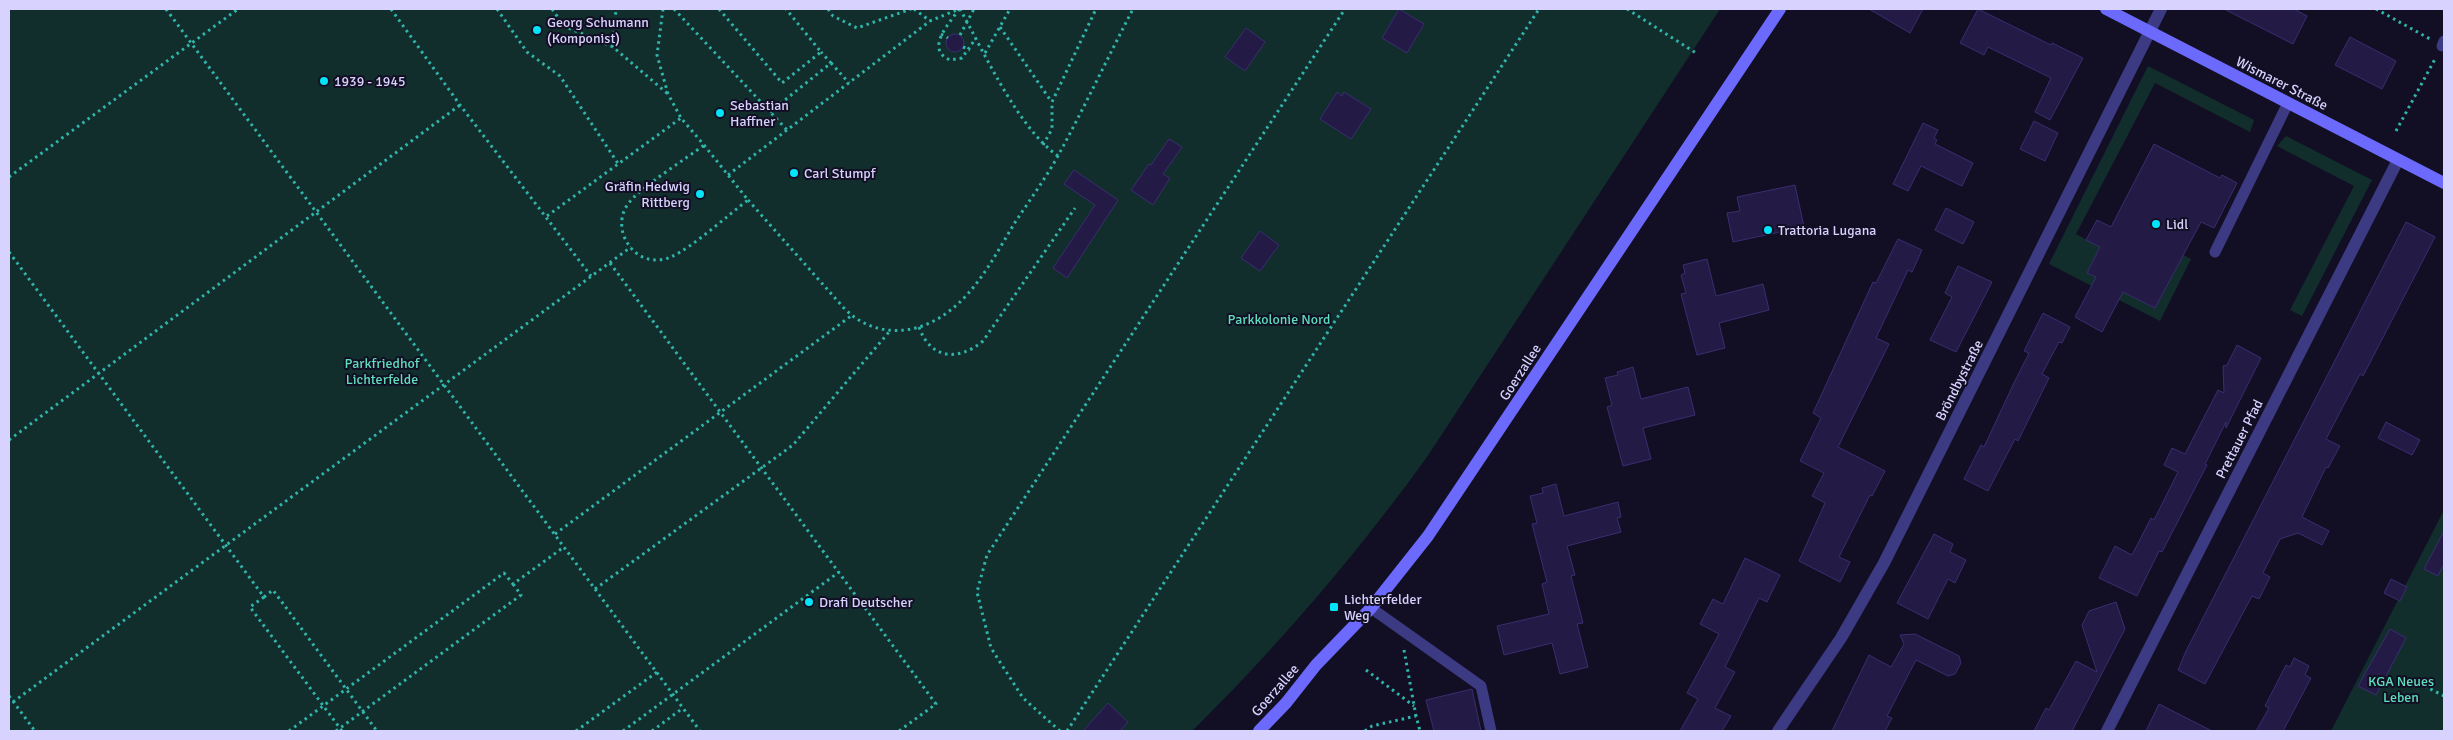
<svg xmlns="http://www.w3.org/2000/svg" width="2453" height="740" viewBox="0 0 2453 740" font-family="Signika,sans-serif">
	<rect width="100%" height="100%" fill="#120f24"/>
	<!-- green -->
	<g fill="#122e2c">
		<path d="M 9,9 L 1720,9 L 1427,457 C 1356,555 1278,646 1192,731 L 9,731 Z"/>
		<path d="M 2148,66 L 2254,120 L 2250,132 L 2155,83 L 2076,234 L 2100,247 L 2087,273 L 2155,308 L 2183,255 L 2191,259 L 2160,321 L 2049,264 Z"/>
		<path d="M 2286,136 L 2372,180 L 2302,316 L 2290,310 L 2354,186 L 2277,146 Z"/>
		<path d="M 2444,510 L 2444,731 L 2331,731 Z"/>
	</g>
	<!-- building -->
	<g fill="#231b45" stroke="#3a2d70">
		<path d="M 1399,9 L 1424,24 L 1407,53 L 1382,38 Z"/>
		<path d="M 1869,9 L 1923,9 L 1910,33 Z"/>
		<path d="M 1978,9 L 2051,45 L 2052,43 L 2083,58 L 2050,120 L 2035,112 L 2051,78 L 1988,47 L 1984,55 L 1960,43 Z"/>
		<path d="M 2224,9 L 2294,9 L 2307,16 L 2293,44 Z"/>
		<path d="M 1246,28 L 1265,42 L 1245,71 L 1225,57 Z"/>
		<circle cx="955" cy="43" r="9"/>
		<path d="M 2350,37 L 2396,61 L 2382,89 L 2335,65 Z"/>
		<path d="M 1337,92 L 1342,96 L 1344,92 L 1371,109 L 1351,139 L 1320,119 Z"/>
		<path d="M 2034,121 L 2058,133 L 2045,161 L 2020,149 Z"/>
		<path d="M 1923,123 L 1938,130 L 1934,138 L 1937,140 L 1935,144 L 1973,163 L 1962,186 L 1921,166 L 1908,191 L 1893,184 Z"/>
		<path d="M 1169,139 L 1182,147 L 1163,174 L 1170,178 L 1153,205 L 1131,190 L 1149,164 L 1151,165 Z"/>
		<path d="M 2154,144 L 2220,178 L 2222,175 L 2237,183 L 2214,228 L 2201,222 L 2155,308 L 2123,292 L 2102,332 L 2075,317 L 2096,277 L 2087,273 L 2100,247 L 2086,240 L 2097,220 L 2111,227 Z"/>
		<path d="M 1074,170 L 1118,200 L 1067,278 L 1053,268 L 1095,205 L 1064,184 Z"/>
		<path d="M 1795,185 L 1804,227 L 1733,242 L 1727,213 L 1740,211 L 1737,197 Z"/>
		<path d="M 1946,208 L 1974,222 L 1963,244 L 1935,230 Z"/>
		<path d="M 2406,222 L 2435,237 L 2363,376 L 2360,374 L 2326,439 L 2340,446 L 2328,468 L 2326,467 L 2302,517 L 2329,531 L 2322,545 L 2298,533 L 2280,539 L 2263,573 L 2270,577 L 2259,599 L 2252,596 L 2205,684 L 2178,670 L 2186,651 Z"/>
		<path d="M 1260,231 L 1279,245 L 1260,271 L 1241,258 Z"/>
		<path d="M 1898,239 L 1922,250 L 1912,272 L 1908,270 L 1876,338 L 1889,344 L 1838,447 L 1885,471 L 1872,496 L 1870,495 L 1839,557 L 1850,562 L 1840,582 L 1799,561 L 1825,503 L 1812,496 L 1824,473 L 1800,461 L 1821,418 L 1813,413 L 1873,282 L 1876,283 Z"/>
		<path d="M 1707,259 L 1716,296 L 1763,284 L 1769,310 L 1719,323 L 1725,348 L 1697,355 L 1681,294 L 1686,293 L 1681,275 L 1685,273 L 1683,265 Z"/>
		<path d="M 1958,266 L 1992,282 L 1956,352 L 1930,340 L 1952,297 L 1945,293 Z"/>
		<path d="M 2043,313 L 2070,327 L 2062,343 L 2059,342 L 2042,374 L 2049,378 L 2018,441 L 2015,439 L 1988,491 L 1964,479 L 1981,445 L 1984,447 L 2013,385 L 2029,353 L 2024,351 Z"/>
		<path d="M 2237,345 L 2261,358 L 2226,428 L 2226,422 L 2205,464 L 2207,465 L 2162,552 L 2159,551 L 2137,596 L 2099,578 L 2115,546 L 2132,555 L 2151,518 L 2154,520 L 2178,472 L 2164,465 L 2172,448 L 2185,454 L 2218,390 L 2224,393 L 2223,366 L 2227,365 Z"/>
		<path d="M 1633,367 L 1641,399 L 1688,387 L 1695,415 L 1643,428 L 1651,459 L 1623,466 L 1607,407 L 1612,405 L 1605,378 L 1618,375 L 1617,372 Z"/>
		<path d="M 2386,422 L 2420,440 L 2412,455 L 2378,438 Z"/>
		<path d="M 1556,484 L 1564,516 L 1618,502 L 1621,517 L 1617,518 L 1621,532 L 1567,546 L 1575,575 L 1571,576 L 1583,623 L 1577,624 L 1588,667 L 1560,674 L 1552,643 L 1504,655 L 1497,626 L 1549,614 L 1542,584 L 1547,582 L 1532,524 L 1537,523 L 1530,496 L 1543,493 L 1542,488 Z"/>
		<path d="M 2444,531 L 2444,564 L 2438,576 L 2424,569 Z"/>
		<path d="M 1934,534 L 1953,544 L 1950,552 L 1966,560 L 1955,583 L 1948,579 L 1928,619 L 1897,603 Z"/>
		<path d="M 1745,558 L 1780,575 L 1767,602 L 1759,598 L 1725,667 L 1735,672 L 1715,708 L 1731,716 L 1722,731 L 1680,731 L 1698,699 L 1687,693 L 1719,634 L 1700,624 L 1713,599 L 1723,604 Z"/>
		<path d="M 2391,579 L 2407,587 L 2400,601 L 2384,593 Z"/>
		<path d="M 2116,602 L 2125,629 L 2072,731 L 2034,731 L 2046,708 L 2049,710 L 2076,661 L 2097,672 L 2082,625 L 2089,611 Z"/>
		<path d="M 2390,629 L 2406,638 L 2376,695 L 2358,686 Z"/>
		<path d="M 1915,634 L 1959,656 L 1961,663 L 1955,674 L 1948,676 L 1916,660 L 1887,716 L 1892,718 L 1885,731 L 1832,731 L 1869,655 L 1891,667 L 1904,644 L 1900,635 Z"/>
		<path d="M 2294,658 L 2309,666 L 2305,675 L 2311,678 L 2283,731 L 2256,731 L 2269,708 L 2265,706 L 2286,665 L 2290,667 Z"/>
		<path d="M 1472,689 L 1481,731 L 1434,731 L 1426,700 Z"/>
		<path d="M 1108,703 L 1128,722 L 1120,731 L 1083,731 Z"/>
		<path d="M 2159,704 L 2212,731 L 2146,731 Z"/>
	</g>
	<g fill="none" stroke-linecap="round" stroke-linejoin="round">
		<!-- path -->
		<g stroke="#30b4ab" stroke-width="3" stroke-dasharray="2.5 4" stroke-linecap="butt">
			<path d="M 166,9 L 700,731"/>
			<path d="M 391,9 L 460,105 L 591,276"/>
			<path d="M 497,9 L 527,52 L 560,76 L 619,165"/>
			<path d="M 552,9 L 564,26 L 613,47 L 668,94"/>
			<path d="M 663,9 L 657,55 L 668,94 L 681,118 L 704,145"/>
			<path d="M 674,9 L 787,130"/>
			<path d="M 719,9 L 782,83 L 821,52 L 786,9"/>
			<path d="M 828,9 L 833,16 L 857,28 L 911,9"/>
			<path d="M 914,9 L 930,21"/>
			<path d="M 959,9 C 950,23 924,49 950,60 L 962,58 L 976,38"/>
			<path d="M 960,9 C 984,52 1018,128 1058,156"/>
			<path d="M 1627,9 L 1696,53"/>
			<path d="M 2376,9 L 2430,39"/>
			<path d="M 1000,27 L 1051,101"/>
			<path d="M 941,34 L 948,38"/>
			<path d="M 960,35 L 974,9"/>
			<path d="M 613,47 L 616,9"/>
			<path d="M 963,47 L 970,50"/>
			<path d="M 985,53 L 1010,9"/>
			<path d="M 831,63 L 849,83"/>
			<path d="M 770,112 L 831,63 L 821,52"/>
			<path d="M 2396,131 L 2435,59"/>
			<path d="M 704,145 L 748,200 C 728,215 693,247 671,257 C 659,262 645,261 635,252 C 621,240 617,219 628,204 C 639,188 686,159 704,145 Z"/>
			<path d="M 1043,145 L 1052,129 L 1052,102 L 1096,9"/>
			<path d="M 728,175 L 930,21 L 959,9"/>
			<path d="M 9,177 L 238,9"/>
			<path d="M 748,200 L 843,307 C 872,338 915,337 948,312 C 977,291 996,254 1014,224 C 1029,201 1046,178 1059,154 C 1085,106 1108,57 1133,9"/>
			<path d="M 547,216 L 681,118"/>
			<path d="M 9,252 L 264,597 L 273,590 L 377,731"/>
			<path d="M 610,263 L 936,704 L 899,731"/>
			<path d="M 919,327 C 930,359 958,362 983,341 L 1075,208"/>
			<path d="M 9,440 L 460,105"/>
			<path d="M 555,534 L 851,316"/>
			<path d="M 595,589 L 793,445 L 889,332"/>
			<path d="M 264,597 L 250,607 L 342,731"/>
			<path d="M 1404,650 L 1416,716"/>
			<path d="M 1366,670 L 1414,706"/>
			<path d="M 2413,680 L 2444,696"/>
			<path d="M 9,696 L 35,731"/>
			<path d="M 13,702 L 631,247"/>
			<path d="M 289,731 L 504,573 L 513,584 L 564,547"/>
			<path d="M 336,731 L 521,595 L 513,584"/>
			<path d="M 576,731 L 657,672"/>
			<path d="M 623,731 L 839,572"/>
			<path d="M 652,731 L 683,708"/>
			<path d="M 1060,731 L 1023,698 L 991,648 L 977,592 L 987,555 L 1345,9"/>
			<path d="M 1067,731 L 1539,9"/>
			<path d="M 1365,731 L 1372,726 L 1416,716 L 1420,731"/>
		</g>
		<!-- lane -->
		<g stroke="#3c3a82" stroke-width="11">
			<path d="M 2442,46 L 2444,41"/>
			<path d="M 2215,252 L 2288,103"/>
			<path d="M 1371,608 L 1481,686 L 1491,731"/>
		</g>
		<!-- street -->
		<g stroke="#3c3a82" stroke-width="12">
			<path d="M 1778,731 L 1841,638 L 1884,563 L 2161,9"/>
			<path d="M 2107,731 L 2398,160"/>
		</g>
		<!-- secondary -->
		<g stroke="#6c6afd" stroke-width="12">
			<path d="M 2106,9 L 2444,183"/>
			<path d="M 1259,731 L 1286,703 L 1316,665 L 1371,608 L 1428,536 L 1780,9"/>
		</g>
	</g>
	<!-- markers -->
	<g fill="#03e4f9" stroke="#120f24" stroke-width="2">
		<circle cx="537" cy="30" r="5"/>
		<circle cx="324" cy="81" r="5"/>
		<circle cx="720" cy="113" r="5"/>
		<circle cx="794" cy="173" r="5"/>
		<circle cx="700" cy="194" r="5"/>
		<circle cx="2156" cy="224" r="5"/>
		<circle cx="1768" cy="230" r="5"/>
		<circle cx="809" cy="602" r="5"/>
		<rect x="1329" y="602" width="10" height="10" rx="2.5"/>
	</g>
	<g text-anchor="middle" stroke-width="4" stroke-linejoin="round" paint-order="stroke">
		<!-- poi labels -->
		<g font-size="14" fill="#d7d2fe" stroke="#120f24" text-anchor="start">
			<text x="547" y="27">Georg Schumann<tspan x="547" dy="16">(Komponist)</tspan></text>
			<text x="334" y="86">1939 - 1945</text>
			<text x="730" y="110">Sebastian<tspan x="730" dy="16">Haffner</tspan></text>
			<text x="804" y="178">Carl Stumpf</text>
			<text x="690" y="191" text-anchor="end">Gräfin Hedwig<tspan x="690" dy="16">Rittberg</tspan></text>
			<text x="2166" y="229">Lidl</text>
			<text x="1778" y="235">Trattoria Lugana</text>
			<text x="1344" y="604">Lichterfelder<tspan x="1344" dy="16">Weg</tspan></text>
			<text x="819" y="607">Drafi Deutscher</text>
		</g>
		<!-- street labels -->
		<g font-size="14" fill="#d7d2fe" stroke="#120f24">
			<text transform="translate(2282 83) rotate(27)" y="5">Wismarer Straße</text>
			<text transform="translate(1520 372) rotate(-57)" y="5">Goerzallee</text>
			<text transform="translate(1959 380) rotate(-63)" y="5">Bröndbystraße</text>
			<text transform="translate(2239 439) rotate(-63)" y="5">Prettauer Pfad</text>
			<text transform="translate(1275 690) rotate(-49)" y="5">Goerzallee</text>
		</g>
		<!-- park labels -->
		<g font-size="14" fill="#5fdebc" stroke="#120f24">
			<text x="1279" y="324">Parkkolonie Nord</text>
			<text x="382" y="368">Parkfriedhof<tspan x="382" dy="16">Lichterfelde</tspan></text>
			<text x="2401" y="686">KGA Neues<tspan x="2401" dy="16">Leben</tspan></text>
		</g>
	</g>
	<!-- border -->
	<rect width="2453" height="740" fill="none" stroke="#d7d2fe" stroke-width="20"/>
</svg>
